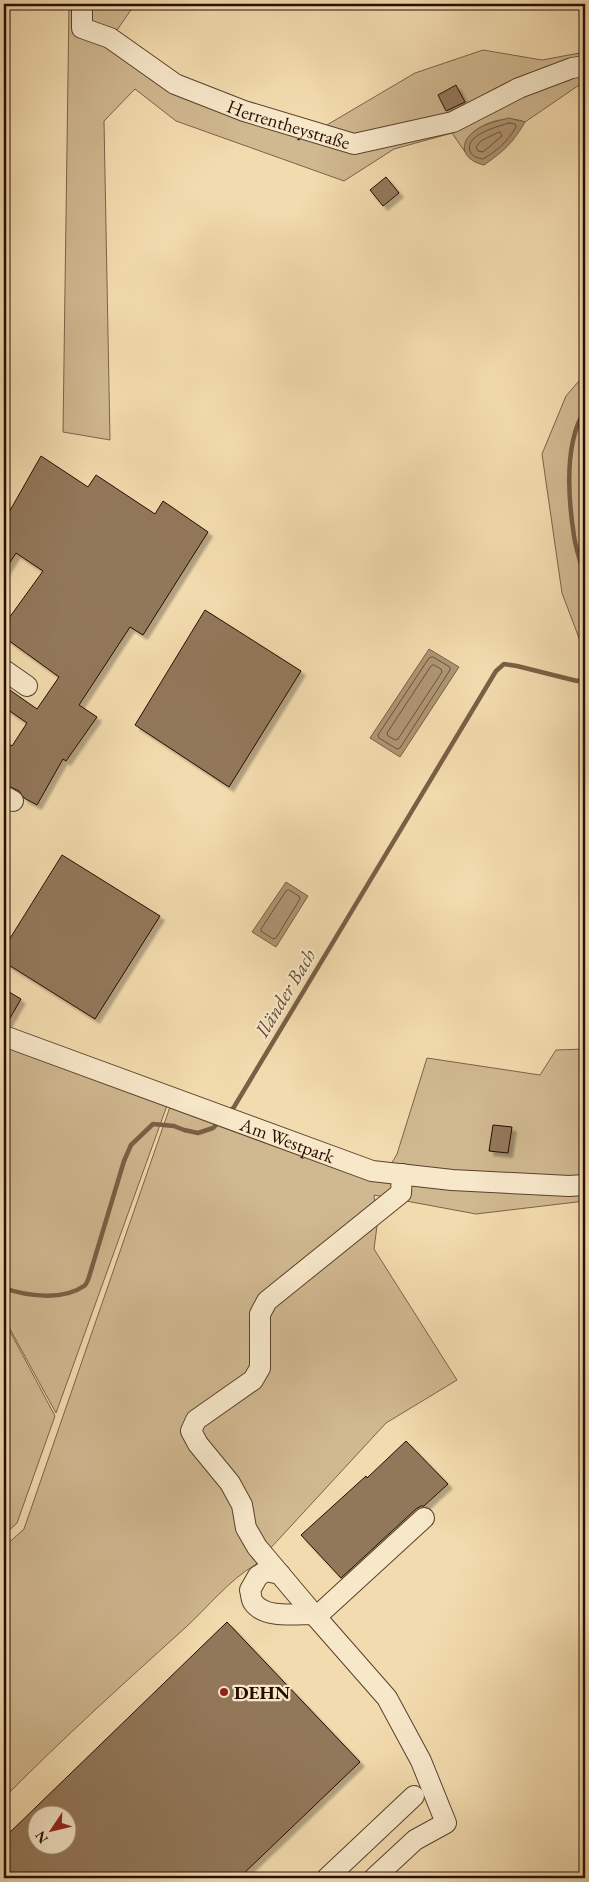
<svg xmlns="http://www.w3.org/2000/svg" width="589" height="1882" viewBox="0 0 589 1882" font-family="'EB Garamond',serif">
	<defs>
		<filter id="shadow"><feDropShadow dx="4.5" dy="4.5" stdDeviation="1" flood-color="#0004"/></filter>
	</defs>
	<rect width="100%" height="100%" fill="#f2dbae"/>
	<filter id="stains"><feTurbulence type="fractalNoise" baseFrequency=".004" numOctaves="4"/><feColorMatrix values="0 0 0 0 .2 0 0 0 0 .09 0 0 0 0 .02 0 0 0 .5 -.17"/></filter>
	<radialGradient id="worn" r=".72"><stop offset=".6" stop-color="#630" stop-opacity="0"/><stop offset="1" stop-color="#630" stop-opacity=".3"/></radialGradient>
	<!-- green -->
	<g fill="#d0b890" stroke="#7c6248">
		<path d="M 69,4 L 135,4 L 115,33 L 186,84 L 320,129 L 415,73 L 483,50 L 542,60 L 585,52 L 585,81 L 525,122 C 504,113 464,126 465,152 L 452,133 L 394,149 L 344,181 L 176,121 L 135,89 L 104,121 L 110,440 L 63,432 Z"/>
		<path d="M 585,374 L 585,654 L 562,593 L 542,454 L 566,396 Z"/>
		<path d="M 4,1039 L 169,1100 L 56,1413 L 4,1318 Z"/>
		<path d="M 585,1049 L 585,1201 L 476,1214 L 374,1195 L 377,1226 L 374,1249 L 457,1380 L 386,1423 L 255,1565 C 229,1580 208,1607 185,1628 C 123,1684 62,1739 4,1798 L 4,1547 L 24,1529 L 172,1101 L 382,1180 L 397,1154 L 427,1058 L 540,1075 L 556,1050 Z"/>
		<path d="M 4,1320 L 55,1416 L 17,1523 L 4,1535 Z"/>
	</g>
	<!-- water -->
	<g fill="#ae9573" stroke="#795f45">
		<path d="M 509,118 L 525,122 C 513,143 504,151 484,165 C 466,161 456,147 473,132 C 483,124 497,121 509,118 Z"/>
		<path d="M 429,649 L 459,667 L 400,757 L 370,738 Z"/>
		<path d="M 286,882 L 308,896 L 276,947 L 252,932 Z"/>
	</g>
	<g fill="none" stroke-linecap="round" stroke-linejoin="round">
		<!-- shore -->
		<g stroke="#6c513a" stroke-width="1">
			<path d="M 509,123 L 515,124 L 516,127 C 508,141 497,151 483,159 C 478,158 472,157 470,151 C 464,135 499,126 509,123 Z"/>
			<path d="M 500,132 L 502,136 L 483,152 L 478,151 L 476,147 L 481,141 Z"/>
			<path d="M 433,657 L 450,667 L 450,670 L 400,748 L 397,749 L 379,738 L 378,735 L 429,658 Z"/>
			<path d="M 434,665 L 441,669 L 442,672 L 398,739 L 395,740 L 388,736 L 387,733 L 431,666 Z"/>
			<path d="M 289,890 L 299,896 L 300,899 L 276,938 L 273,939 L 261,931 L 261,929 L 286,891 Z"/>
		</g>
		<!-- stream -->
		<g stroke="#795f45" stroke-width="4.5">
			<path d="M 585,410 C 564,443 568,497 574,536 C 576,550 581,564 585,577"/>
			<path d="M 228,1113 L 234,1107 L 496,671 L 504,664 L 517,666 L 577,681 L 585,678"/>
			<path d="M 4,1288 C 26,1296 63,1301 84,1286 C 86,1285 88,1280 89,1277 L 124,1161 L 131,1145 L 153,1124 L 174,1126 L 184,1130 L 198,1133 L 213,1128 L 219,1122"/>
		</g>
	</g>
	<!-- building -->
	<g fill="#92785a" stroke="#290d00" fill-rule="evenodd" filter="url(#shadow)">
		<path d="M 456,85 L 465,102 L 446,111 L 438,95 Z"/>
		<path d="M 386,177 L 399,193 L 383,206 L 370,190 Z"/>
		<path d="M 41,456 L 88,487 L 96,475 L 155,514 L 163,501 L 208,532 L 143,635 L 130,627 L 79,705 L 97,717 L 66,761 L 63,759 L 37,805 L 24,798 L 19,791 L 4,784 L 4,741 L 12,746 L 27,723 L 4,707 L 4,686 L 37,709 L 59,677 L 4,637 L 4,625 L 43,571 L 16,553 L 4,572 L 4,521 Z"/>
		<path d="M 205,610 L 301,671 L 229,787 L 135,725 Z"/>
		<path d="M 62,855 L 160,916 L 95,1019 L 4,962 L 4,948 Z"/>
		<path d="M 4,989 L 21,999 L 6,1025 L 4,1024 Z"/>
		<path d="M 493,1125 L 512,1127 L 508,1153 L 489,1151 Z"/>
		<path d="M 406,1441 L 448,1484 L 424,1506 L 421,1506 L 416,1509 L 341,1578 L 301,1535 L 366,1476 L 367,1478 Z"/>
		<path d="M 227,1622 L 360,1762 L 239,1878 L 4,1878 L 4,1838 ZM 38,1814 L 68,1814 L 68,1844 L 38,1844 Z"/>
	</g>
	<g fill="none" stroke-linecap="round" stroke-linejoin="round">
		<!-- minor casing -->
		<g stroke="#5b402c" stroke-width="22">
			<g id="minor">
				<path id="s1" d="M 82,4 L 82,28 L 110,38 L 175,84 L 244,111 L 354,144 L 453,122 L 519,88 L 572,68 L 585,66"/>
				<path d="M 4,670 L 27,686"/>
				<path d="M 4,796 L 13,801"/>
				<path id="s2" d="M 4,1036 L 372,1171 L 452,1180 L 569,1186 L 585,1185"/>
				<path d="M 280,1574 L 266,1571 L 258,1576 L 250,1590 C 251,1593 251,1599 253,1602 C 264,1619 296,1614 314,1614"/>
				<path d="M 316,1617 L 257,1547 L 246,1528 L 242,1505 L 230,1483 L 198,1444 L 191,1431 L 196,1420 L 253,1380 L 260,1368 L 260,1314 L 267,1301 L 401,1193 L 402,1174"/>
				<path d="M 327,1878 L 414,1796"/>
				<path d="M 374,1878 L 415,1840 L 446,1823 L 421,1761 L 387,1698 L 316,1617 L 424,1518"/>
			</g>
		</g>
		<!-- minor -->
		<use href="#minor" stroke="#f7e8ca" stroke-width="20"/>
	</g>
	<!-- markers -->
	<circle fill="#8f2418" stroke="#f7e8ca" stroke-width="2" cx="224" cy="1692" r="5"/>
	<g text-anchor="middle" stroke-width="4.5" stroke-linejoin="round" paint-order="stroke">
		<!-- street labels -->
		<g font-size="19" fill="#290d00" stroke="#f7e8ca">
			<text dy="7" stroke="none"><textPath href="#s1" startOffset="254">Herrentheystraße</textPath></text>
			<text dy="7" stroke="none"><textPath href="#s2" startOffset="302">Am Westpark</textPath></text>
		</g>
		<!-- poi labels -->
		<g font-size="19" font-weight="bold" fill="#290d00" stroke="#f7e8ca" text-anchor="start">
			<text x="234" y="1699">DEHN</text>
		</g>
		<!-- water labels -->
		<g font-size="20" font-style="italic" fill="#654a34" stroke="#f7e8ca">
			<text transform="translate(285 993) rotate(-59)" y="7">Iländer Bach</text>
		</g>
	</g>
	<!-- margin -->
	<rect width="589" height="1882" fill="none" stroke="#f2dbae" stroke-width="20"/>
	<rect x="5" y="5" width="579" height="1872" fill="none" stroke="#290d00" stroke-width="2.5"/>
	<rect x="10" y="10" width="569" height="1862" fill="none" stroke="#290d00"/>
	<!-- north arrow -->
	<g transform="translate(52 1830) rotate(235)"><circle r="24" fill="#f7e8ca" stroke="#a59079"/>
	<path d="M0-4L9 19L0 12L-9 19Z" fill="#8f2418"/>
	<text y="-8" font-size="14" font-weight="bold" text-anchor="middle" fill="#290d00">N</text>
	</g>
	<rect width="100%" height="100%" filter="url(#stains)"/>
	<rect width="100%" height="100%" fill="url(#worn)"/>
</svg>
